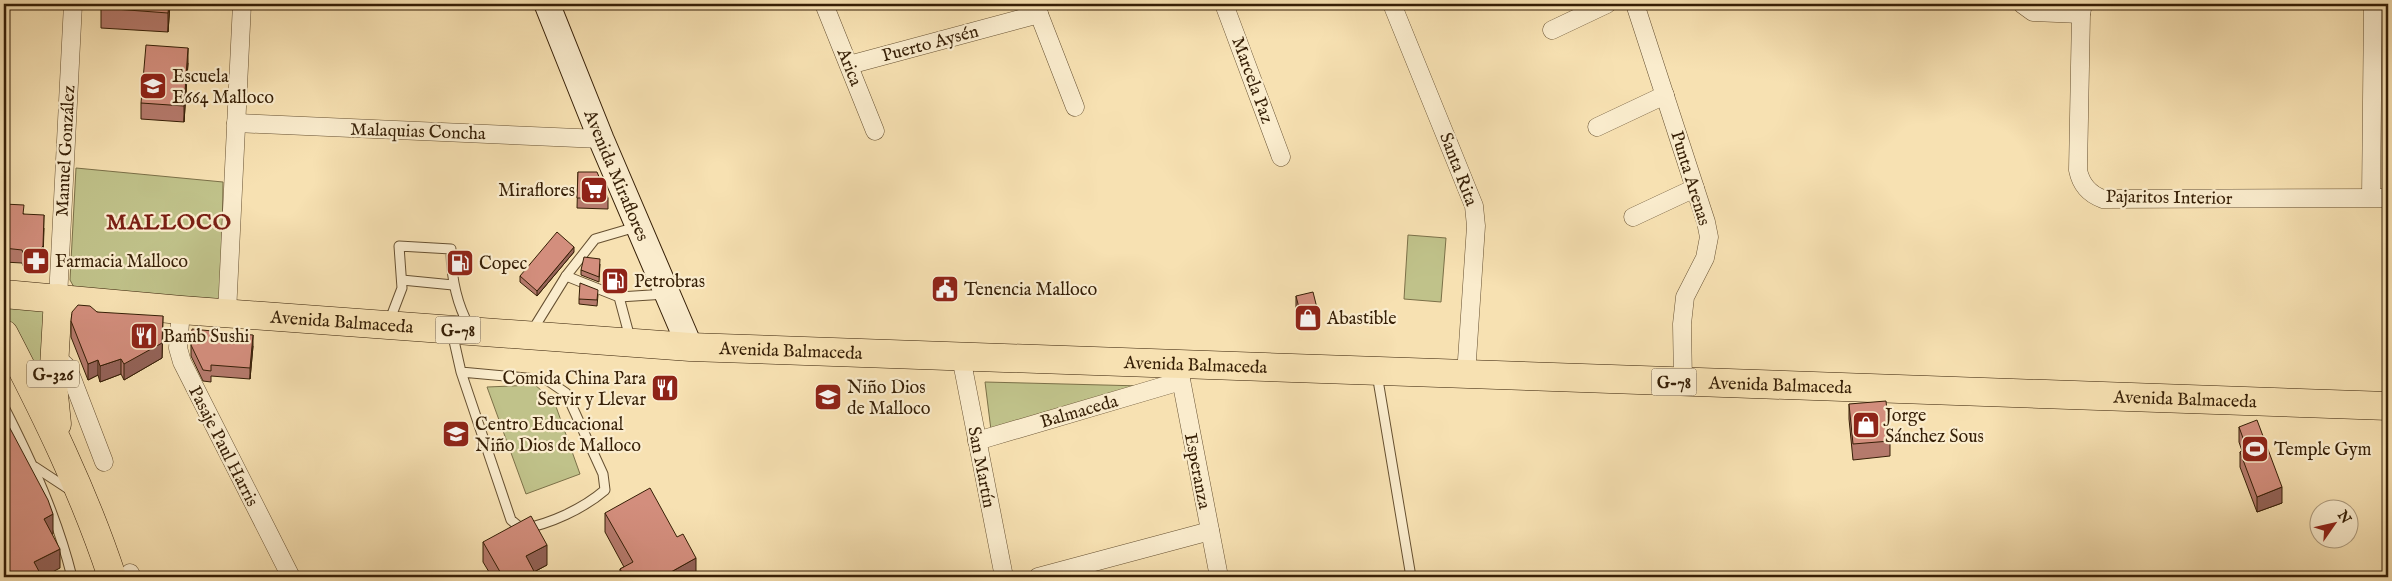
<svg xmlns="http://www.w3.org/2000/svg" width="2392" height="581" viewBox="0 0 2392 581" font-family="'IM FELL English',serif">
	<rect width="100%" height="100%" fill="#f7e1b2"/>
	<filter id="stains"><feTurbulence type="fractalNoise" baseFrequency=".004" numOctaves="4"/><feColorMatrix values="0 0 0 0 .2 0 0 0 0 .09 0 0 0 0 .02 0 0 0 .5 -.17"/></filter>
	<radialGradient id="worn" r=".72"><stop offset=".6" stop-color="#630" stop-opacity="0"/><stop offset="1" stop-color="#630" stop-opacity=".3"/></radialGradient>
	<!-- green -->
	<g fill="#c0c28a" stroke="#7b7048">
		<path d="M 76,168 L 223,182 L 221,295 L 217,299 L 75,289 L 70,280 Z"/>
		<path d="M 1408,235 L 1446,238 L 1441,302 L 1404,299 Z"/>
		<path d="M 4,307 L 48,308 L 44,386 L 4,312 Z"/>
		<path d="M 985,382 L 1142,386 L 991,430 Z"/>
		<path d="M 535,385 L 554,401 L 580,474 L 526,494 L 487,387 Z"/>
	</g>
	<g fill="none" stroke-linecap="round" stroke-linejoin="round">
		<!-- lane casing -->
		<g stroke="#665031" stroke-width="11">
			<g id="lane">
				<path d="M 566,276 L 619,297 L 630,338"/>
				<path d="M 402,280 L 453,285"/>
				<path d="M 619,297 L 666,294"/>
				<path d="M 389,322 L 402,288 L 399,246 L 451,249 C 451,277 456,302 469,326"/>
				<path d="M 532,331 L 566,276 L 595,239 L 636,227"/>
				<path d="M 452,332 L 461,372 L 511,520 L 522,529 C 550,524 583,509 605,490 L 603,474 L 566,393 L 547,380 L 461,372"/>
				<path d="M 1377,374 L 1411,577"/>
				<path d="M 4,407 C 32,462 57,517 72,577"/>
				<path d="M 35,467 L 70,490"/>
			</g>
		</g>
		<!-- street casing -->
		<g stroke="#665031" stroke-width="19">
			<g id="street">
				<path d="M 824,4 L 875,131"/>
				<path d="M 1035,4 L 1075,107"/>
				<path d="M 1224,4 L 1281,157"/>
				<path d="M 1392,4 L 1474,206 L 1476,226 L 1466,375"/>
				<path d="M 1635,4 L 1706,222 L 1709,237 L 1705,258 L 1685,297 L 1682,324 L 1683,382"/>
				<path d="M 2022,4 L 2033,12 L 2081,14"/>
				<path d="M 2083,4 L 2081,14 L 2078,170 C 2081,185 2089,194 2103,199 L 2388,198"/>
				<path d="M 1552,30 L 1607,4"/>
				<path d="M 849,65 L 1039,14"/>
				<path d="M 236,123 L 601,139"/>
				<path d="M 1597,127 L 1665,95"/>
				<path d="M 2371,197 L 2373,4"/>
				<path d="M 1633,217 L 1695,188"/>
				<path d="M 58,298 L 73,4"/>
				<path d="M 181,310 L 178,348 L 182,362 L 291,577"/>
				<path d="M 227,313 L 242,4"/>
				<path d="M 53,354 L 68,368 L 104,462"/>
				<path d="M 961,357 L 1004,577"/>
				<path d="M 1178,364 L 1219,577"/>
				<path d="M 977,441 L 1181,381"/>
				<path d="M 130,573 L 132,577"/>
				<path d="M 1038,577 L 1210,531"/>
			</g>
		</g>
		<!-- secondary casing -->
		<g stroke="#361f06" stroke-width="27">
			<g id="secondary">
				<path id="s1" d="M 547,4 L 601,139 L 690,347"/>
			</g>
		</g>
		<!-- primary casing -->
		<g stroke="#361f06" stroke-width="29">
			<g id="primary">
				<path id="s2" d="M 4,294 L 181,310 L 690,347 L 2388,406"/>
				<path d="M 4,334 C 45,413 84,492 112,577"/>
				<path d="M 57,424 L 53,385 L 58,298"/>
			</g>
		</g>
		<!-- lane -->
		<use href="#lane" stroke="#faeccd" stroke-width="9"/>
		<!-- street -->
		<use href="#street" stroke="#faeccd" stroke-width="18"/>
		<!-- secondary -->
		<use href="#secondary" stroke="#faeccd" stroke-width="25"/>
		<!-- primary -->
		<use href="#primary" stroke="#f7e1b2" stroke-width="28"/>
	</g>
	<!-- wall -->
	<g fill="#b57a6c" stroke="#361f06">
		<path d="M 101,4 L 170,4 L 168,32 L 101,28 Z"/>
		<path d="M 188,63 L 184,122 L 141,119 L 141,103 Z"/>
		<path d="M 578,172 L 608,198 L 608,209 L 577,208 Z"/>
		<path d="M 4,204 L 24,214 L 44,228 L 43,259 L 36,266 L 23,266 L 22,263 L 4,262 Z"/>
		<path d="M 574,252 L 537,296 L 520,282 L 520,276 Z"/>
		<path d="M 600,264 L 599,282 L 581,275 L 581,270 Z"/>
		<path d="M 598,295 L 597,306 L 579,304 L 579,299 Z"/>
		<path d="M 1296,296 L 1318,323 L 1301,327 L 1296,307 Z"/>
		<path d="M 97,312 L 163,331 L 162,358 L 124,380 L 121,374 L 100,382 L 98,375 L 88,380 L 71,337 L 71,321 Z"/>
		<path d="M 191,345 L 253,346 L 250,379 L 211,376 L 211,382 L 203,381 L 191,356 Z"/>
		<path d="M 1849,404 L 1890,441 L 1890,456 L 1853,460 L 1849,419 Z"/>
		<path d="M 2239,427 L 2282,503 L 2257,512 L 2240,467 L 2240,452 L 2242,451 L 2239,442 Z"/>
		<path d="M 605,513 L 696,577 L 620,577 L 620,569 L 624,567 L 605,532 Z"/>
		<path d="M 483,542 L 547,565 L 534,572 L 537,577 L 492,577 L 483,562 Z"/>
	</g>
	<!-- shaded-wall -->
	<g fill="#946358" stroke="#361f06">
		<path d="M 169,4 L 170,4 L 168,32 L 168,13 Z"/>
		<path d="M 188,48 L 188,63 L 184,122 L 184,106 Z"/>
		<path d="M 44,215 L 43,259 L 36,266 L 36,253 Z"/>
		<path d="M 574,247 L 574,252 L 537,296 L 537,291 Z"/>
		<path d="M 1318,312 L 1318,323 L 1301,327 L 1301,316 Z"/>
		<path d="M 163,316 L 162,358 L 124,380 L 124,364 Z"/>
		<path d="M 253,335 L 253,346 L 250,379 L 250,368 Z"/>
		<path d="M 121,359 L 121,374 L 100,382 L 100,366 Z"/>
		<path d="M 98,360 L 98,375 L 88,380 L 88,364 Z"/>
		<path d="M 2282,487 L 2282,503 L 2257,512 L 2257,497 Z"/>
		<path d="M 53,514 L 53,534 L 44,539 L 44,519 Z"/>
		<path d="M 547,545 L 547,565 L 526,576 L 526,556 Z"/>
		<path d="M 60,549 L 60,568 L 43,577 L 34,577 L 34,562 Z"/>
		<path d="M 696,558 L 696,577 L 662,577 Z"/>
	</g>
	<!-- building -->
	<g fill="#d38e7d" stroke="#361f06">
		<path d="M 101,4 L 169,4 L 168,13 L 101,8 Z"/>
		<path d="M 146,45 L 188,48 L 184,106 L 141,103 Z"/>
		<path d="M 578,172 L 597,172 L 608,198 L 577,198 Z"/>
		<path d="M 4,204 L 24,205 L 23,214 L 44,215 L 43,246 L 36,253 L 23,253 L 22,250 L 4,248 Z"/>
		<path d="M 557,232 L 574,247 L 537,291 L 520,276 Z"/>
		<path d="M 584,257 L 600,259 L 599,277 L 581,270 Z"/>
		<path d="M 580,283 L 598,290 L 597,300 L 579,299 Z"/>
		<path d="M 1313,292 L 1318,312 L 1301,316 L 1296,296 Z"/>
		<path d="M 78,305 L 90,306 L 97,312 L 163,316 L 162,343 L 124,364 L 121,359 L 100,366 L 98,360 L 88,364 L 71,321 L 72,312 Z"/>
		<path d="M 192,329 L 253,335 L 250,368 L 211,365 L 211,371 L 203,370 L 191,345 Z"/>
		<path d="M 1886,401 L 1890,441 L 1853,444 L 1849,404 Z"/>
		<path d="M 4,417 L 48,500 L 53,514 L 44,519 L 60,549 L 34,562 L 42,577 L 4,577 Z"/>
		<path d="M 2257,420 L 2282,487 L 2257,497 L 2240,452 L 2247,449 L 2239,427 Z"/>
		<path d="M 650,488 L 677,537 L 683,534 L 696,558 L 662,577 L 625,577 L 620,569 L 633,562 L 605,513 Z"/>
		<path d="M 531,516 L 547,545 L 526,556 L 537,577 L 503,577 L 483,542 Z"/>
	</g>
	<!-- icons -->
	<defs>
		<g id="school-square" transform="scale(1.4375)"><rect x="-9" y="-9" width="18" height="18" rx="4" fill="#8f2418" stroke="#faeccd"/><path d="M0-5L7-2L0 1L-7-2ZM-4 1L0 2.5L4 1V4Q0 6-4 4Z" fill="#fff"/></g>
		<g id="supermarket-square" transform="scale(1.4375)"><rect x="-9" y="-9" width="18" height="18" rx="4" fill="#8f2418" stroke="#faeccd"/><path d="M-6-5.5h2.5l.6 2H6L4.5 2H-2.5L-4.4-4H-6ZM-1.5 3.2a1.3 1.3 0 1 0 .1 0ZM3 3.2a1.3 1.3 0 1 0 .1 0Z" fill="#fff"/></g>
		<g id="pharmacy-square" transform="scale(1.4375)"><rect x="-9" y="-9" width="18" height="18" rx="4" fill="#8f2418" stroke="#faeccd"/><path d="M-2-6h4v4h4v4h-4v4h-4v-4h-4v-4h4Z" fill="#fff"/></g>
		<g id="fuel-square" transform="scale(1.4375)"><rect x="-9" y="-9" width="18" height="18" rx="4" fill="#8f2418" stroke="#faeccd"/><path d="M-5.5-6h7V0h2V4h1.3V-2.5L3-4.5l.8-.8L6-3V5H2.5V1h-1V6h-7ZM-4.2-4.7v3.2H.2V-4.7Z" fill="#fff"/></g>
		<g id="civic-square" transform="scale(1.4375)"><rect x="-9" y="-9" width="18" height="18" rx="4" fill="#8f2418" stroke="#faeccd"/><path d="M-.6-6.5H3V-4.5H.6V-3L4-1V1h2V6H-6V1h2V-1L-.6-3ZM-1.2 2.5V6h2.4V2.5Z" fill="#fff"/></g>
		<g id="shop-square" transform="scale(1.4375)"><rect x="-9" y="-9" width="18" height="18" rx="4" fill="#8f2418" stroke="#faeccd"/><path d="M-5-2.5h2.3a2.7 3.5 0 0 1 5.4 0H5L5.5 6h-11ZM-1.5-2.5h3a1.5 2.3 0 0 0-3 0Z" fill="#fff"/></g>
		<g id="restaurant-square" transform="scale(1.4375)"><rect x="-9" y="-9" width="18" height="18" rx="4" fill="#8f2418" stroke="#faeccd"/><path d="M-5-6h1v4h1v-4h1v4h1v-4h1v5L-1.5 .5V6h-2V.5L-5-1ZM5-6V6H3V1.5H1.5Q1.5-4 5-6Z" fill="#fff"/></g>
		<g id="stadium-square" transform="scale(1.4375)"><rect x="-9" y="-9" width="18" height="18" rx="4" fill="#8f2418" stroke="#faeccd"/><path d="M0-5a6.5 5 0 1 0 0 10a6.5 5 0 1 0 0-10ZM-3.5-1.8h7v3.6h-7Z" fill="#fff"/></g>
	</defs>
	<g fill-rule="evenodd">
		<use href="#school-square" x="153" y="86"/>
		<use href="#supermarket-square" x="594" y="190"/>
		<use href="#pharmacy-square" x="36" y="261"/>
		<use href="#fuel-square" x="460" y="263"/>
		<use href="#fuel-square" x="615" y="281"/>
		<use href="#civic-square" x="945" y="289"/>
		<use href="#shop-square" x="1308" y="318"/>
		<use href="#restaurant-square" x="144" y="336"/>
		<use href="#restaurant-square" x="665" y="388"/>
		<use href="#school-square" x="828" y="397"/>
		<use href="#shop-square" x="1866" y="425"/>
		<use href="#school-square" x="456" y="434"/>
		<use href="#stadium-square" x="2255" y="449"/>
	</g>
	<g text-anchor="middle" stroke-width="4.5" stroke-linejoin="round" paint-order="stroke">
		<!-- shield labels -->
		<g fill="#faeccd" stroke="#715c42" stroke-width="1">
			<rect x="435.5" y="316.5" width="45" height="27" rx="4"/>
			<rect x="27" y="360.5" width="52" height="27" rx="4"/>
			<rect x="1651.5" y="368.5" width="45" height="27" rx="4"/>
		</g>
		<g font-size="16" font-weight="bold" fill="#361f06">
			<text x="458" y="336">G-78</text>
			<text x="53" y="380">G-326</text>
			<text x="1674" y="388">G-78</text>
		</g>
		<!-- street labels -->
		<g font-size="18" fill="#361f06" stroke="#faeccd">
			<text transform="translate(930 43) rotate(-15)" y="6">Puerto Aysén</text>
			<text transform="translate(850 67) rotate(68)" y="6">Arica</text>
			<text transform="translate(1253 80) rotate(70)" y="6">Marcela Paz</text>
			<text transform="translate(418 131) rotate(2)" y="6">Malaquias Concha</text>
			<text transform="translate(65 151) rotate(-87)" y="6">Manuel González</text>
			<text transform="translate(1459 169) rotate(69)" y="6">Santa Rita</text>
			<text dy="6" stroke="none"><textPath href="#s1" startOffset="185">Avenida Miraflores</textPath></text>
			<text transform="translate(1691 178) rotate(73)" y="6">Punta Arenas</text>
			<text transform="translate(2169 197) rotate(1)" y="6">Pajaritos Interior</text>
			<text dy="6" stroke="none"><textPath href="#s2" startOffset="339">Avenida Balmaceda</textPath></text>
			<text dy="6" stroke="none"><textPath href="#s2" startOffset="789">Avenida Balmaceda</textPath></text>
			<text dy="6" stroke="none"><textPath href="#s2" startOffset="1194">Avenida Balmaceda</textPath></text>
			<text dy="6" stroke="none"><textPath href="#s2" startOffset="1779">Avenida Balmaceda</textPath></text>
			<text dy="6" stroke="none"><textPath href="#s2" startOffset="2184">Avenida Balmaceda</textPath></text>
			<text transform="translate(1079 411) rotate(-16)" y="6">Balmaceda</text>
			<text transform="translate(224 446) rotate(63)" y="6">Pasaje Paul Harris</text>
			<text transform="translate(982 467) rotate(79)" y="6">San Martín</text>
			<text transform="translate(1198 471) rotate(79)" y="6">Esperanza</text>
		</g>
		<!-- poi labels -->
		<g font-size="18" fill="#361f06" stroke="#faeccd" text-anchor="start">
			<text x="172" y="82">Escuela<tspan x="172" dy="21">E664 Malloco</tspan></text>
			<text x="575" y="196" text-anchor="end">Miraflores</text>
			<text x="55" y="267">Farmacia Malloco</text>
			<text x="479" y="269">Copec</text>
			<text x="634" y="287">Petrobras</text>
			<text x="964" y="295">Tenencia Malloco</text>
			<text x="1327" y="324">Abastible</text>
			<text x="163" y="342">Bamb Sushi</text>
			<text x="646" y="384" text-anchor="end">Comida China Para<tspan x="646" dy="21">Servir y Llevar</tspan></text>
			<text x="847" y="393">Niño Dios<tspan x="847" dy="21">de Malloco</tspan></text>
			<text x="1885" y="421">Jorge<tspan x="1885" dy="21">Sánchez Sous</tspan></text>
			<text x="475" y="430">Centro Educacional<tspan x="475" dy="21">Niño Dios de Malloco</tspan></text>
			<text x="2274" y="455">Temple Gym</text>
		</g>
		<!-- district labels -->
		<g font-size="22" font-weight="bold" letter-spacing="1" fill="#7a1f14" stroke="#faeccd">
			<text x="169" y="229">MALLOCO</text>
		</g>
	</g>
	<!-- margin -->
	<rect width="2392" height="581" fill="none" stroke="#f7e1b2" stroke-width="20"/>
	<rect x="5" y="5" width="2382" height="571" fill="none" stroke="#361f06" stroke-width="2.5"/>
	<rect x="10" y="10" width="2372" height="561" fill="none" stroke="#361f06"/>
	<!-- north arrow -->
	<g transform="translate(2334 524) rotate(56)"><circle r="24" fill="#faeccd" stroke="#ac9a7d"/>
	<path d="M0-4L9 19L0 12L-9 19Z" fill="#8f2418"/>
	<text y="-8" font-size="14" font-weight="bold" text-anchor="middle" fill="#361f06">N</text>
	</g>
	<rect width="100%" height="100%" filter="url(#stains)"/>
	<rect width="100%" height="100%" fill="url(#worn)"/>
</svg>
